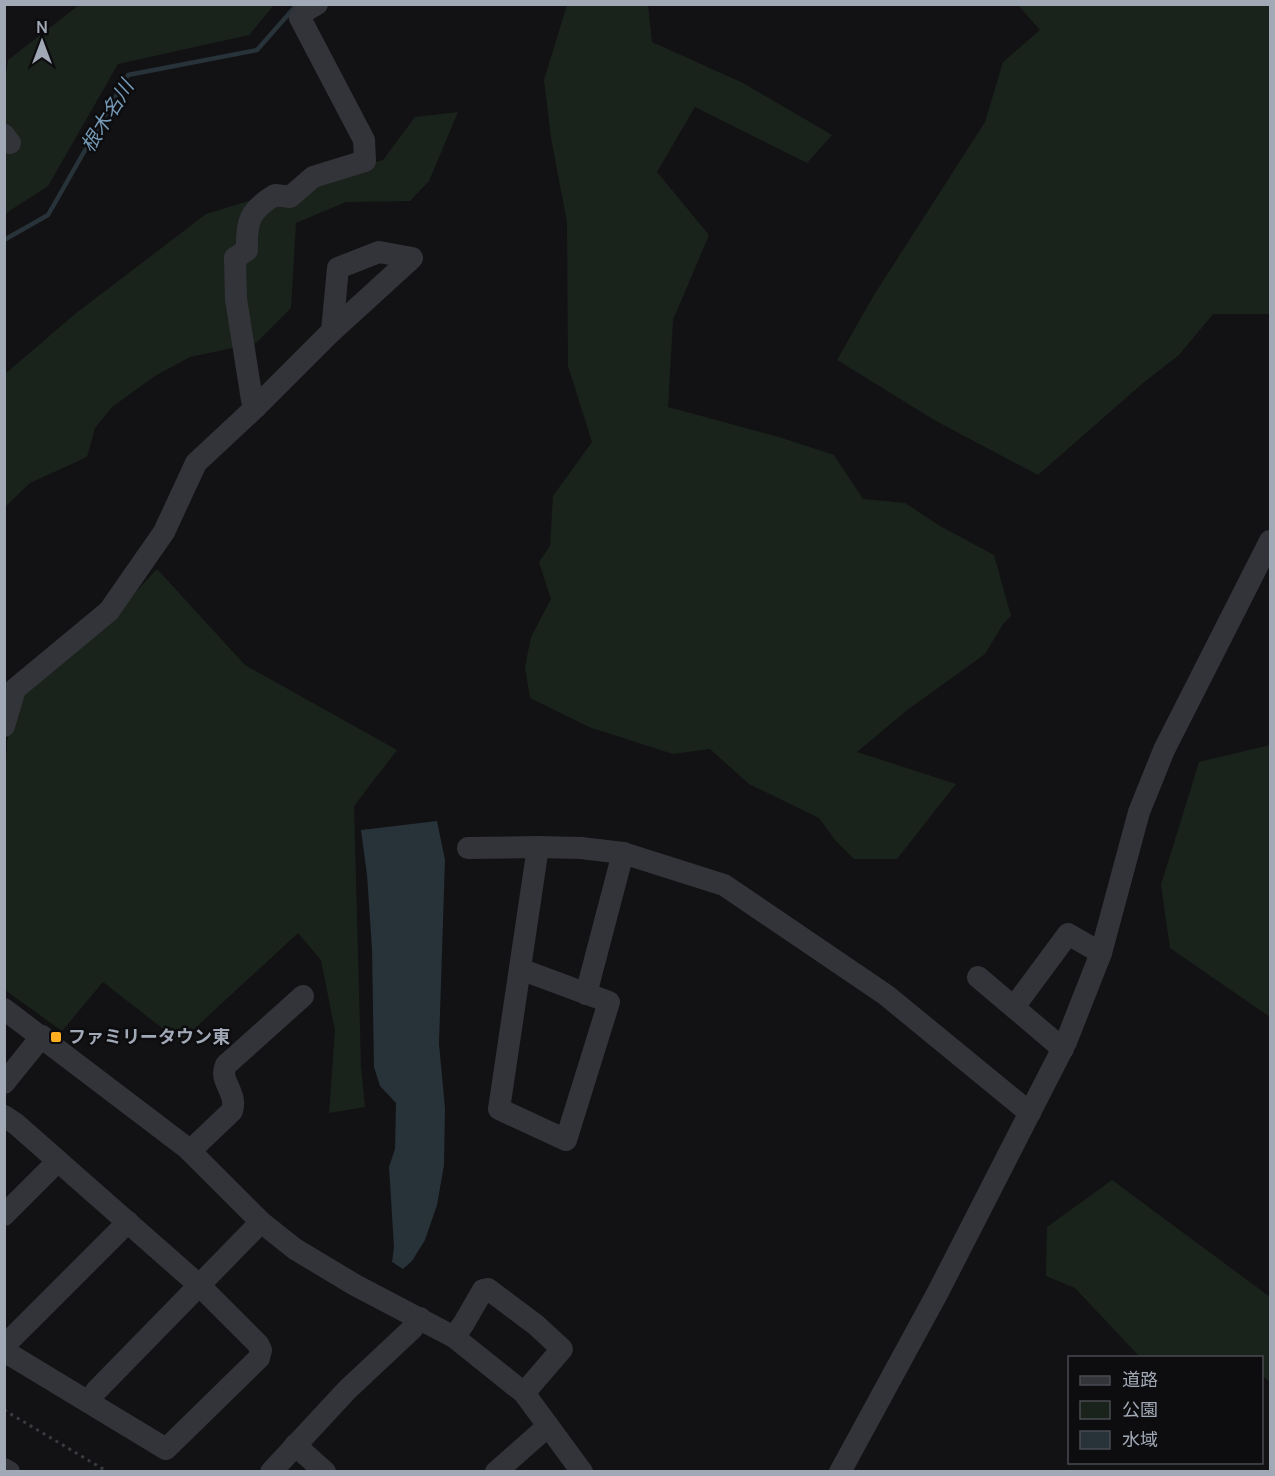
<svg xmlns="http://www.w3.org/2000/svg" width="1275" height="1476" viewBox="0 0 1275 1476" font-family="Manrope,'Noto Sans JP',sans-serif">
	<rect width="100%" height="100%" fill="#121214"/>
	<!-- green -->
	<g fill="#1a231b">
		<path d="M 79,5 L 274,5 L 249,35 L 118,64 L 48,186 L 5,214 L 4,86 L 8,60 Z"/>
		<path d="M 567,5 L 648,5 L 652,42 L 743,83 L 832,135 L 807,163 L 695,107 L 657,172 L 709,235 L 673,320 L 668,407 L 779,437 L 834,455 L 863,499 L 905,503 L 940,526 L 994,555 L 1011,616 L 1003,624 L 985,654 L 906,711 L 857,752 L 956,784 L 897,859 L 854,859 L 835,840 L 819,818 L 749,784 L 710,749 L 673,754 L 589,727 L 530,698 L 525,667 L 531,637 L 551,599 L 539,562 L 550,546 L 553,496 L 592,442 L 568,366 L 567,222 L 551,138 L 544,80 Z"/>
		<path d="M 1018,5 L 1270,5 L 1270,314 L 1213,314 L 1179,355 L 1143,383 L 1038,475 L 936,421 L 837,360 L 874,295 L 985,122 L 1003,62 L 1040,30 Z"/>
		<path d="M 458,112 L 429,181 L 410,201 L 346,202 L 296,223 L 291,308 L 256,343 L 190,357 L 155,376 L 112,407 L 95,428 L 87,457 L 30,483 L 5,507 L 5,374 L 75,314 L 206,214 L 383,160 L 415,117 Z"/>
		<path d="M 157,569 L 245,665 L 397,750 L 354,806 L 361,1066 L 365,1107 L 329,1113 L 335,1031 L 321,960 L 298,933 L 180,1042 L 103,982 L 62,1031 L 5,990 L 5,781 L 7,742 L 15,700 L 115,614 Z"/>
		<path d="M 1270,745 L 1270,1017 L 1170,948 L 1161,885 L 1199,762 Z"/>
		<path d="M 1112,1180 L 1270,1297 L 1270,1382 L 1262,1376 L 1262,1358 L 1140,1357 L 1075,1288 L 1046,1276 L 1047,1227 Z"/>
	</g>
	<!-- water -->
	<path fill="#273239" d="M 437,821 L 445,860 L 439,1044 L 445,1108 L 444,1165 L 437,1205 L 425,1240 L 412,1261 L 403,1269 L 392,1262 L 394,1247 L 389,1167 L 395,1149 L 396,1103 L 380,1086 L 374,1067 L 372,949 L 367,875 L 361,830 Z"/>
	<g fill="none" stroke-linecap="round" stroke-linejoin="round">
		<!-- stream -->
		<path stroke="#273239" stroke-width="4.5" d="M 4,240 L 48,215 L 128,75 L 257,50 L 294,8"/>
		<!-- path -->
		<path stroke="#393b41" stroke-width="3" stroke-dasharray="3 4.5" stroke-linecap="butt" d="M 4,1410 L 108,1472"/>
		<!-- minor -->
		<g stroke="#33343a" stroke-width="22">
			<path d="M 4,135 L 10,143"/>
			<path d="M 379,252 L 412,258 L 332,331 L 338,268 Z"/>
			<path d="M 256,407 L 252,400 L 236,299 L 235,258 L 247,250 C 246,221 250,210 275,195 L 290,197 L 313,177 L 365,161 L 364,140 L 300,18 L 305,11 L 317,4"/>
			<path d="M 4,726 L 15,689 L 109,611 L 164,532 L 196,463 L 256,407 L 332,331"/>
			<path d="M 468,848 L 538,847 L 581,848 L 623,853 L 724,885 L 886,995 L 1030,1113"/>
			<path d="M 520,969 L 609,1002 L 566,1140 L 499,1109 L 538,847"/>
			<path d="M 978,977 L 1063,1049"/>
			<path d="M 586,994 L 623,853"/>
			<path d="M 1014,1007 L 1068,934 L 1101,953"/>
			<path d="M 4,1009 L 187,1148 L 261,1222 L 295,1249 L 355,1285 L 454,1337 L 524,1393 L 582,1472"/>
			<path d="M 4,1083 L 42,1036"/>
			<path d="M 4,1116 L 16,1124 L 200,1286 L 258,1344 L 261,1350 L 259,1358 L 166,1449 L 4,1351"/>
			<path d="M 190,1151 L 232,1111 C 238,1092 218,1081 226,1065 L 303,996"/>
			<path d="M 4,1215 L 58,1161"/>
			<path d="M 454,1337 L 464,1323 L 483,1290 L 488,1289 L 536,1325 L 562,1349 L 524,1393"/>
			<path d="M 4,1346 L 128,1222"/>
			<path d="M 90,1402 L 96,1391 L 261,1222"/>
			<path d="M 295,1445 L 325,1472"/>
			<path d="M 4,1469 L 9,1472"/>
			<path d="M 271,1472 L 347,1390 L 412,1329 L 420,1318"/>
			<path d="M 496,1472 L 548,1426"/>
			<path d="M 840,1472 L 938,1292 L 1066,1042 L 1101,953 L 1139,812 L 1164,750 L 1270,541"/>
		</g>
	</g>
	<!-- markers -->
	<rect fill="#ffaf20" stroke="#0d0d0f" stroke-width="2" x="50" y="1031" width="12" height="12" rx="3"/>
	<g text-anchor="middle" stroke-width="5" stroke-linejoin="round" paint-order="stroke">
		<!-- poi labels -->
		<g font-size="18" font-weight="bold" fill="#a2a9b6" stroke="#0d0d0f" text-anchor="start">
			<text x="68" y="1043">ファミリータウン東</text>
		</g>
		<!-- water labels -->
		<g font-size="20" font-style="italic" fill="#7599b6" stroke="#0d0d0f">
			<text transform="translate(107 116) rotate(-58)" y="7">根木名川</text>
		</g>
	</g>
	<!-- border -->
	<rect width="1275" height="1476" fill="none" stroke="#a2a9b6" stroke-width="12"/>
	<!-- legend -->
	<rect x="1068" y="1356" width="195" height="108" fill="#0d0d0f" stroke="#494b52" stroke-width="1.5"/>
	<rect x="1080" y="1376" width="30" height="9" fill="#33343a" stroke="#494b52" stroke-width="1.5"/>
	<text x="1122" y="1386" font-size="18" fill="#a2a9b6">道路</text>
	<rect x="1080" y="1401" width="30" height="18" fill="#1a231b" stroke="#494b52" stroke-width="1.5"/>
	<text x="1122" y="1416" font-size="18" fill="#a2a9b6">公園</text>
	<rect x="1080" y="1431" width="30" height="18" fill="#273239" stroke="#494b52" stroke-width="1.5"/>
	<text x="1122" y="1446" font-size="18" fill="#a2a9b6">水域</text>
	<!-- north arrow -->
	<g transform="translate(42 42)" stroke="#0d0d0f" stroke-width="4.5" paint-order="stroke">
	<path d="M0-4.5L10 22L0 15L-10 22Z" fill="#a2a9b6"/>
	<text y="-9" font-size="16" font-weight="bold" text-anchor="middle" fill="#a2a9b6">N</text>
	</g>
</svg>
